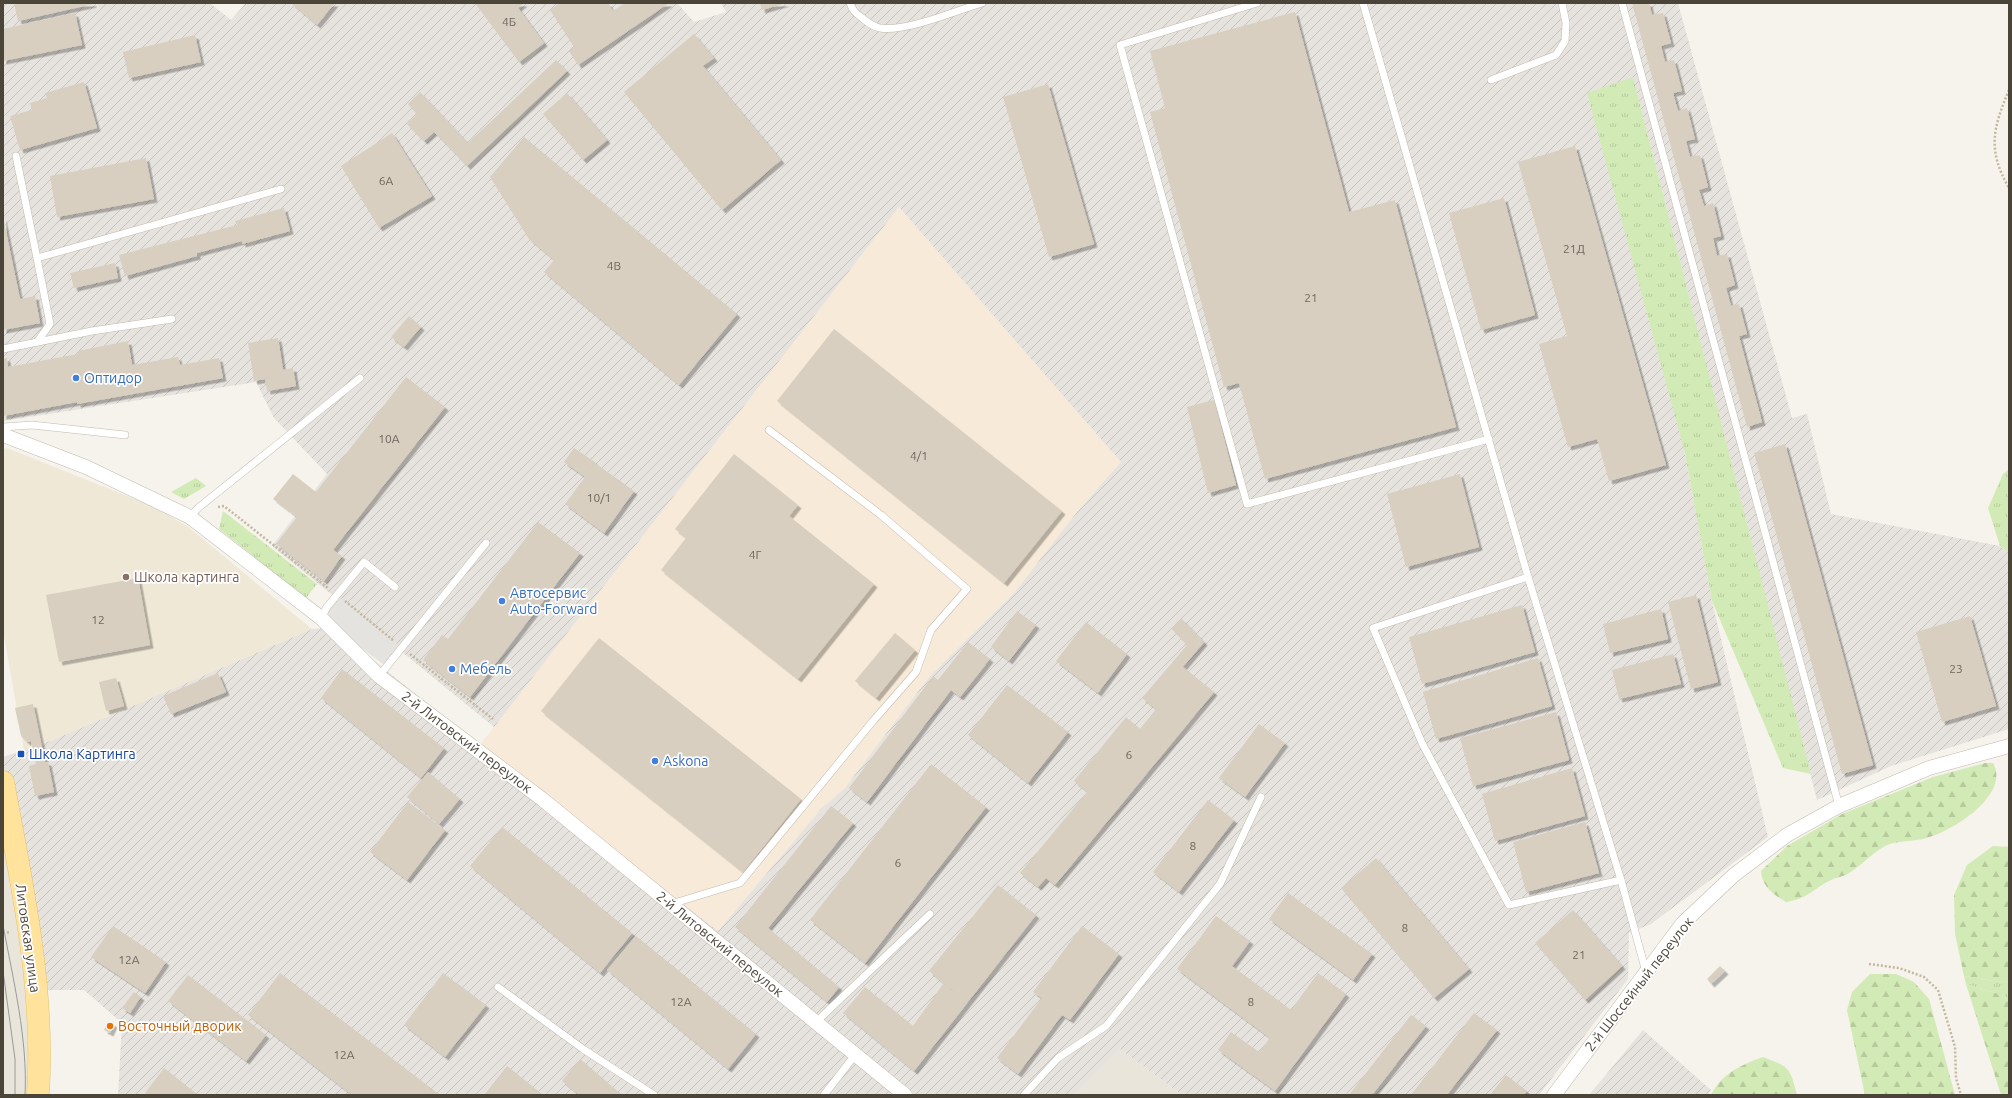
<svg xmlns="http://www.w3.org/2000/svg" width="2012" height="1098" viewBox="0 0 2012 1098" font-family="Ubuntu,sans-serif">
	<defs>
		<pattern id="industrial-furrows" width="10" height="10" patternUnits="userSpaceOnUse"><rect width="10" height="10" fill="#e6e2dd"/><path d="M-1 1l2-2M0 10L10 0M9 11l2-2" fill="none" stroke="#c7c3be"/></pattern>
		<pattern id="grass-tufts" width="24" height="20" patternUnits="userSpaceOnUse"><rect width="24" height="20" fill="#d2eab5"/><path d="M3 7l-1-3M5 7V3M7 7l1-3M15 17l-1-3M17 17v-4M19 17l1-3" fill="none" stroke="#b6ca9c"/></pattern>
		<pattern id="forest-firs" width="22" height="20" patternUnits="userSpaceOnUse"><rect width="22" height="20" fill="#d2eab5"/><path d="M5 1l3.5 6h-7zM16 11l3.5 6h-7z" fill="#b6ca9c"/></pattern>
		<filter id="shadow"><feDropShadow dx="3.5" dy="3.5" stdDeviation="0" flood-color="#0004"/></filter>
	</defs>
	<rect width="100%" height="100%" fill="#f6f3ec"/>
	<!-- residential -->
	<g fill="#eae5da">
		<path d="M 3,782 L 38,1095 L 3,1095 Z"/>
		<path d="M 1120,1049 L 1182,1095 L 1074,1095 Z"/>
	</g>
	<!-- commercial -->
	<path fill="#f7ead8" d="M 899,207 L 1121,462 L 1077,512 L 1014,593 L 930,676 L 844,789 L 821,809 L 718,931 L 479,746 Z"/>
	<!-- industrial -->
	<g fill="url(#industrial-furrows)">
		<path d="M 3,3 L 210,3 L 231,20 L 246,3 L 677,3 L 694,22 L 726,12 L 721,3 L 1678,3 L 1792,418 L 1807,414 L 1831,514 L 2000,546 L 2009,553 L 2009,729 L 1891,766 L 1817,800 L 1633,77 L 1685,453 L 1712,601 L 1768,837 L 1651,924 L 1629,933 L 1628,979 L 1539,1095 L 1182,1095 L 1120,1049 L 1074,1095 L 118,1095 L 122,1023 L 84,990 L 37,990 L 3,782 L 3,757 L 55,739 L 312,629 L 333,627 L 479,746 L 718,931 L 821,809 L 844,789 L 930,676 L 1014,593 L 1077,512 L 1121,462 L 899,207 L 494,727 L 272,546 L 327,474 L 274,418 L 256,382 L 3,421 Z"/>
		<path d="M 1643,1030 L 1711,1090 L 1708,1095 L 1589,1095 Z"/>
	</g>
	<!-- education -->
	<path fill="#efe8d6" d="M 7,448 L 152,506 L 187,526 L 312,629 L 55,739 L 24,750 L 3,630 L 3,449 Z"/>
	<!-- grass -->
	<g fill="url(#grass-tufts)">
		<path d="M 1633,77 L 1811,774 L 1783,768 L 1712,601 L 1685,453 L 1587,93 Z"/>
		<path d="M 2009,469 L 2009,553 L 2000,546 L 1988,508 L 2003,474 Z"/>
		<path d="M 196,478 L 206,486 L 184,499 L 171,492 Z"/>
		<path d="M 223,511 L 317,584 L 306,598 L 219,529 Z"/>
		<path d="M 1964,976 L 1999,982 L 2009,981 L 2009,1002 L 1996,993 L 1966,984 Z"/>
	</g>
	<!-- forest -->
	<g fill="url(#forest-firs)">
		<path d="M 1985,763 L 1993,763 C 2011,795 1952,831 1927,838 C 1914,842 1897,840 1885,846 C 1871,854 1860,867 1846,875 C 1841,877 1834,878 1829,881 C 1810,891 1809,898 1786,902 C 1773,894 1762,887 1761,871 L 1787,846 L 1842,814 L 1933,777 Z"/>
		<path d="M 1993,846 L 2009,847 L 2009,981 L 1999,982 L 1964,976 L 1955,934 L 1954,895 L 1967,865 Z"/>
		<path d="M 1870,974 L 1896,974 L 1914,982 L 1929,999 L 1955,1095 L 1865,1095 L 1847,1010 L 1852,992 Z"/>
		<path d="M 1966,984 L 1996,993 L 2009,1002 L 2009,1095 L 2001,1095 Z"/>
		<path d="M 1763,1057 C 1790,1067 1790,1068 1797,1095 L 1711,1095 C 1722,1073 1741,1065 1763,1057 Z"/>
	</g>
	<!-- parking -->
	<path fill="#e5e3e0" d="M 337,595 L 402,648 L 387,667 L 321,618 Z"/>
	<!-- building -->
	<g fill="#d8cfc1" filter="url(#shadow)">
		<path d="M 14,3 L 93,3 L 93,4 L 18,21 Z"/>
		<path d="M 291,3 L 335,3 L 317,25 Z"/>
		<path d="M 475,3 L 524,3 L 518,8 L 544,43 L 519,62 Z"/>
		<path d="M 560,3 L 608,3 L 613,11 L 625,3 L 669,3 L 578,65 L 569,51 L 574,47 L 550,10 Z"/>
		<path d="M 760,3 L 786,3 L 762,10 Z"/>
		<path d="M 1632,3 L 1649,3 L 1652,15 L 1663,13 L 1671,43 L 1661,46 L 1665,62 L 1674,60 L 1682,91 L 1673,93 L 1678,111 L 1687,108 L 1695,139 L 1686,141 L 1690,157 L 1700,155 L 1708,187 L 1699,190 L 1704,206 L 1713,203 L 1721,236 L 1713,238 L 1717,256 L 1727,254 L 1735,285 L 1726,288 L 1731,306 L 1739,304 L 1747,334 L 1739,336 L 1762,422 L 1747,427 Z"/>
		<path d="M 1295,12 L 1349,212 L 1395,200 L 1456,427 L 1265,479 L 1239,383 L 1224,387 L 1150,112 L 1165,108 L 1150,51 Z"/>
		<path d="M 75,13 L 82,45 L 3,61 L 3,29 Z"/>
		<path d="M 694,34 L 714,58 L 703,66 L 781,160 L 722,210 L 624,92 Z"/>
		<path d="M 195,35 L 201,62 L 129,78 L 123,52 Z"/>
		<path d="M 556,60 L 567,71 L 467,166 L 434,132 L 424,141 L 407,124 L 417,114 L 408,104 L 420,92 L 468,143 Z"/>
		<path d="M 84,82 L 97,128 L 20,150 L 10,116 L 32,110 L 30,103 L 47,98 L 45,93 Z"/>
		<path d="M 1048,84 L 1094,244 L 1049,257 L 1003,97 Z"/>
		<path d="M 567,93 L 607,140 L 583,160 L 543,114 Z"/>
		<path d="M 392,133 L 432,196 L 379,228 L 341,166 Z"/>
		<path d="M 524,137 L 737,314 L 679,385 L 544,272 L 554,260 L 529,239 L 490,177 Z"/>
		<path d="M 1575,146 L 1666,465 L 1609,481 L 1597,439 L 1568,447 L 1539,344 L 1567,336 L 1518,162 Z"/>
		<path d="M 146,158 L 154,199 L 57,217 L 50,176 Z"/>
		<path d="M 1504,198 L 1535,315 L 1481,330 L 1449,213 Z"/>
		<path d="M 284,208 L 290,231 L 242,244 L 242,241 L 197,253 L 197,256 L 125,276 L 119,255 L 237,225 L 235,221 Z"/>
		<path d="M 3,217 L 20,299 L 35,296 L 40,323 L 3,330 Z"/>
		<path d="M 115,263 L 118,278 L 74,288 L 70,273 Z"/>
		<path d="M 409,316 L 421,327 L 404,347 L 391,337 Z"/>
		<path d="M 834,329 L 1062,511 L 1004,583 L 777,401 Z"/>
		<path d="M 278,338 L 283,370 L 293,368 L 296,386 L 267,391 L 265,379 L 254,381 L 248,343 Z"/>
		<path d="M 128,341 L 132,365 L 178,357 L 180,365 L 219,358 L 223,378 L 77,404 L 77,402 L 3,416 L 3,359 L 7,358 L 8,367 L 78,354 L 78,351 Z"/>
		<path d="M 406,377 L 445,407 L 333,550 L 342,556 L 324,581 L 276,544 L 297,517 L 273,499 L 293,474 L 316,492 Z"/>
		<path d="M 1214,400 L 1236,485 L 1208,493 L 1187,407 Z"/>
		<path d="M 1785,444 L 1873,765 L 1842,774 L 1754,453 Z"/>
		<path d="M 574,448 L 595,462 L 590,470 L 595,463 L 634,491 L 604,533 L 565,504 L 585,477 L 564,462 Z"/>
		<path d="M 734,454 L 798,505 L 789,516 L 874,584 L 798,679 L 661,570 L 686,538 L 675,529 Z"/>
		<path d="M 1460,474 L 1479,547 L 1406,567 L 1387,494 Z"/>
		<path d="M 538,522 L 580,553 L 470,697 L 423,660 L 442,635 L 448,639 Z"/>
		<path d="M 138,578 L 150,645 L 59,662 L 46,595 Z"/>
		<path d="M 1696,595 L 1718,682 L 1691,689 L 1668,602 Z"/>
		<path d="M 1522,605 L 1535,652 L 1422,684 L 1409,637 Z"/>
		<path d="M 1661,609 L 1668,639 L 1610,653 L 1603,624 Z"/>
		<path d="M 1017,611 L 1036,625 L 1009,661 L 991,647 Z"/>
		<path d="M 1970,616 L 1996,706 L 1942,722 L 1916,632 Z"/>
		<path d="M 1182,619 L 1204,642 L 1183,667 L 1214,692 L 1055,885 L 1046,878 L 1038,887 L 1020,873 L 1087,792 L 1074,781 L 1126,717 L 1140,729 L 1156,709 L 1142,698 L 1187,645 L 1171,628 Z"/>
		<path d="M 1086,622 L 1127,654 L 1098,693 L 1056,661 Z"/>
		<path d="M 895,633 L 915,650 L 876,698 L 855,681 Z"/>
		<path d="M 599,638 L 801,799 L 743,872 L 541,711 Z"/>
		<path d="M 968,642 L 990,659 L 960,697 L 951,690 L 867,802 L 849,788 L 933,676 L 938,680 Z"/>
		<path d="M 1673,654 L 1681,684 L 1619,699 L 1612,670 Z"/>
		<path d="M 1538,658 L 1552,706 L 1436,739 L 1423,692 Z"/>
		<path d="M 342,669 L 444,748 L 421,778 L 321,698 Z"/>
		<path d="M 218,673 L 226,692 L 171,714 L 163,696 Z"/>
		<path d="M 116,678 L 124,706 L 106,711 L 99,682 Z"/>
		<path d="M 1007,685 L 1068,732 L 1028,783 L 968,735 Z"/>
		<path d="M 33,704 L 45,762 L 48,762 L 54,792 L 35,796 L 29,766 L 36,764 L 31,741 L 27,742 L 21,736 L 15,708 Z"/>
		<path d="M 1556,712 L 1569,760 L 1473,786 L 1460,738 Z"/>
		<path d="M 1259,724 L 1285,743 L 1245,797 L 1219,778 Z"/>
		<path d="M 931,764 L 986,807 L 865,963 L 810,920 Z"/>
		<path d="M 1572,768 L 1585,816 L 1495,841 L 1482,794 Z"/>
		<path d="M 428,772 L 460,799 L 439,824 L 407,797 Z"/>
		<path d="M 1208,800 L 1234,820 L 1179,892 L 1153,872 Z"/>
		<path d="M 408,802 L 445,830 L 407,880 L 370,852 Z"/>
		<path d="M 831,806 L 853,823 L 768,928 L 839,987 L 827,1002 L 735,927 Z"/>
		<path d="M 1585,822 L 1599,873 L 1526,892 L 1513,842 Z"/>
		<path d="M 502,827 L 632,933 L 600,973 L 470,866 Z"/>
		<path d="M 1376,858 L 1469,969 L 1434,998 L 1341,888 Z"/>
		<path d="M 998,885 L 1036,915 L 914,1071 L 843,1013 L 865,987 L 913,1026 L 943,984 L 960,997 L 929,971 Z"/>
		<path d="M 1288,893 L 1372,954 L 1353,980 L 1269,919 Z"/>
		<path d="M 1573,910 L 1622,966 L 1585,1000 L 1535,943 Z"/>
		<path d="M 1216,916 L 1250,941 L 1232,966 L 1291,1010 L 1318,973 L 1346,994 L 1275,1091 L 1218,1050 L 1231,1032 L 1259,1052 L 1270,1038 L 1177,969 Z"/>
		<path d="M 113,926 L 166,962 L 145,993 L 91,957 Z"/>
		<path d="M 1082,926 L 1119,954 L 1070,1020 L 1062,1015 L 1018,1074 L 997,1058 L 1042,998 L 1033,992 Z"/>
		<path d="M 636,936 L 756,1034 L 728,1069 L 607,970 Z"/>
		<path d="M 1720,966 L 1725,971 L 1711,984 L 1707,979 Z"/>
		<path d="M 280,973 L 440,1095 L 352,1095 L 248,1015 Z"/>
		<path d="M 443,973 L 486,1005 L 445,1057 L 404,1025 Z"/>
		<path d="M 188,975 L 266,1035 L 246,1061 L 168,1001 Z"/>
		<path d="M 134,992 L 141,997 L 130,1013 L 122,1008 Z"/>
		<path d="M 1474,1013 L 1497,1030 L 1447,1095 L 1411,1095 Z"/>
		<path d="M 1411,1015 L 1426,1026 L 1372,1095 L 1349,1095 Z"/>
		<path d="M 108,1021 L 114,1024 L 110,1033 L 104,1030 Z"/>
		<path d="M 580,1059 L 622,1095 L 579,1095 L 562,1081 Z"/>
		<path d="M 507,1066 L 543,1095 L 484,1095 Z"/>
		<path d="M 164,1068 L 198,1095 L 148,1095 L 145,1093 Z"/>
		<path d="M 1506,1075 L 1527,1091 L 1524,1095 L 1490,1095 Z"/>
	</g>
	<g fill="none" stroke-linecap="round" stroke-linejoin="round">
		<!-- lane casing -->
		<g stroke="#c2bbae" stroke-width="8">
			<g id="lane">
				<path d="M 850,3 C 852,9 856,14 861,17 C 867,22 873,27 880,28 C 906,32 955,11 982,3"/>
				<path d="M 1257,3 L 1120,45 L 1247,504 L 1489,439"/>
				<path d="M 1363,3 L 1528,577 L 1621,880 L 1646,972"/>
				<path d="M 1622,3 L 1839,806"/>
				<path d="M 1491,80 L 1556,55 L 1565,41 L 1566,23 L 1562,3"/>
				<path d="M 16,156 L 37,258"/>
				<path d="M 37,342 L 50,324 L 37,258 L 281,189"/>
				<path d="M 3,349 L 92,331 L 172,319"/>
				<path d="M 3,427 L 32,425 L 125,435"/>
				<path d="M 190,517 L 198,508 L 360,378"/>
				<path d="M 1528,577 L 1373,628 L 1422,743 L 1509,905 L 1621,880"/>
				<path d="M 321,618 L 327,607 L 364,562 L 395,587"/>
				<path d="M 379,676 L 486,543"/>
				<path d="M 671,904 L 740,883 L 873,721 L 916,672 L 931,630 L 967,589 L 881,515 L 769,430"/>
				<path d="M 498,987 L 583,1049 L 654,1095"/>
				<path d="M 816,1022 L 930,914"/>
				<path d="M 824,1095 L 855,1055"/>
				<path d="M 1024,1095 L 1058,1058 L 1106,1026 L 1220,884 L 1261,797"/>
			</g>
		</g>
		<!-- street casing -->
		<g stroke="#c2bbae" stroke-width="15">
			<g id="street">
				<path d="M 3,435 L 86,467 L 190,517 L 321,618 L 379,676 L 542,799 L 905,1095"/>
				<path d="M 1554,1095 L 1683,923 L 1734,875 L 1787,835 L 1839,806 L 1929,768 L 2009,746"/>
			</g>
		</g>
		<!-- primary casing -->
		<g stroke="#e6c16a" stroke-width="23">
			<path id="primary" d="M 3,782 C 22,885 45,989 38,1095"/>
		</g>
		<!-- path -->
		<g stroke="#c4b79f" stroke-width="2.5" stroke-dasharray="2 2" stroke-linecap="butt">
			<path d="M 2009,90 C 1993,128 1987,150 2009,188"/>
			<path d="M 218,507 L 224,506 L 328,588"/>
			<path d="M 345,601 L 394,641"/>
			<path d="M 410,654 L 493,719"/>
			<path d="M 3,933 L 10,932"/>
			<path d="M 1869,964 L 1899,968 L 1924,977 L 1938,990 L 1955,1047 L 1956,1078 L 1961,1095"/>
		</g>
		<!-- lane -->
		<use href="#lane" stroke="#fff" stroke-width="7"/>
		<!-- street -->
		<use href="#street" stroke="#fff" stroke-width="14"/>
		<!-- primary -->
		<use href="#primary" stroke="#ffe39c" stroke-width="22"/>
		<!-- tram -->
		<g stroke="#9a9a9a" stroke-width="1">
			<path d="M 3,925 C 13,979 28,1040 25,1095"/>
			<path d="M 3,971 L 15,1059 L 15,1095"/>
		</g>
	</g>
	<!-- markers -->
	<g fill="#3f7fe0" stroke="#fff" stroke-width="1.5">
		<circle cx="76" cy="378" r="4"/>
		<circle cx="502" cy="601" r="4"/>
		<circle cx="452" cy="669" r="4"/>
		<circle cx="655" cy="761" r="4"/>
	</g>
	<circle fill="#8d6e63" stroke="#fff" stroke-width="1.5" cx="126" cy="577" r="4"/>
	<rect fill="#1a4fb4" stroke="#fff" stroke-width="1.5" x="17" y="750" width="8" height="8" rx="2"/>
	<circle fill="#e8710a" stroke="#fff" stroke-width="1.5" cx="110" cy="1026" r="4"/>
	<g text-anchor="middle" stroke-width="3.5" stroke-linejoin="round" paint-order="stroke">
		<!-- number labels -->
		<g font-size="12" fill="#6e675b">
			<text x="509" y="26">4Б</text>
			<text x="386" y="185">6А</text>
			<text x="1574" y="253">21Д</text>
			<text x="614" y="270">4В</text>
			<text x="1311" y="302">21</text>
			<text x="389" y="443">10А</text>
			<text x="919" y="460">4/1</text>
			<text x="599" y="502">10/1</text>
			<text x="755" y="559">4Г</text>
			<text x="98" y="624">12</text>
			<text x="1956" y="673">23</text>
			<text x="1129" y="759">6</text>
			<text x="1193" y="850">8</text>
			<text x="898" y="867">6</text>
			<text x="1405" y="932">8</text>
			<text x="1579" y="959">21</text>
			<text x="129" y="964">12А</text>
			<text x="681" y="1006">12А</text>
			<text x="1251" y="1006">8</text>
			<text x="344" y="1059">12А</text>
		</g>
		<!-- shop labels -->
		<g font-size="14" fill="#366cbe" stroke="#fff" text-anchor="start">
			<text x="84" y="383">Оптидор</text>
			<text x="510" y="598">Автосервис<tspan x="510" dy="16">Auto-Forward</tspan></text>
			<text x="460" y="674">Мебель</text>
			<text x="663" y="766">Askona</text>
		</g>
		<!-- education labels -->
		<g font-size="14" fill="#785e54" stroke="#fff" text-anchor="start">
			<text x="134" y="582">Школа картинга</text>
		</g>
		<!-- street labels -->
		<g font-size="14" fill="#4b4439" stroke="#fff">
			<text transform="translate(467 742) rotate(37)" y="5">2-й Литовский переулок</text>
			<text transform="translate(28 938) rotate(82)" y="5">Литовская улица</text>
			<text transform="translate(720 944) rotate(39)" y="5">2-й Литовский переулок</text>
			<text transform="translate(1639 984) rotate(-52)" y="5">2-й Шоссейный переулок</text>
		</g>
		<!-- transit labels -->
		<g font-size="14" fill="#164399" stroke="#fff" text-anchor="start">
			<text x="29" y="759">Школа Картинга</text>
		</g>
		<!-- food labels -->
		<g font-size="14" fill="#c56008" stroke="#fff" text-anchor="start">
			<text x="118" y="1031">Восточный дворик</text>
		</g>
	</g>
	<!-- border -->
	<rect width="2012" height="1098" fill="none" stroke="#4b4439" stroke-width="8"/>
</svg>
